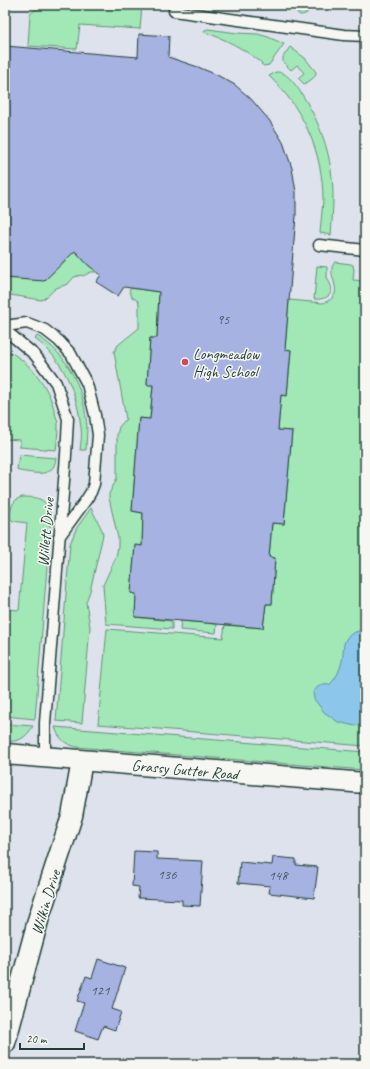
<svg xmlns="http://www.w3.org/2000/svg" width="370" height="1069" viewBox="0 0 370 1069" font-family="Caveat,sans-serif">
	<rect width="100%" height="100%" fill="#dee2ed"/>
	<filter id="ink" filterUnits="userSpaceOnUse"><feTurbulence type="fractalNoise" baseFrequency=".025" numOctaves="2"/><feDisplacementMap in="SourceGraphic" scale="8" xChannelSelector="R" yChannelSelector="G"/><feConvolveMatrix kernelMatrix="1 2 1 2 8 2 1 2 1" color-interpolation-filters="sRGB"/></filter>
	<g filter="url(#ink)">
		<!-- green -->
		<g fill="#a1e8b6" stroke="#609275">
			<path d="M 50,5 L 142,5 L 140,29 L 80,25 L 77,49 L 28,46 L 30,15 C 33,8 44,8 50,5 Z"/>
			<path d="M 296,5 L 307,5 L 307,13 C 298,18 296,13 296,5 Z"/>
			<path d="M 208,29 L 237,33 L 258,34 L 268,37 L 284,44 L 269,65 L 264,66 L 261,64 L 262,63 C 244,49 226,39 204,32 L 205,30 Z"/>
			<path d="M 290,47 L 305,58 L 316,72 C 316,78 309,81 304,84 L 298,78 L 304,73 L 297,65 L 291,70 L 283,62 L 283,57 Z"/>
			<path d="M 276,72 C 286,71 294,83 299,90 C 321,122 333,158 333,197 C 333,210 332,222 331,235 L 320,233 C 321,222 322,211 323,200 C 323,152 303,108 269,76 Z"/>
			<path d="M 76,250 C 82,259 89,266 97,272 L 91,272 L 83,276 L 81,275 L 74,277 L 68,284 L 56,288 L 45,298 L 41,300 L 5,294 L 5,278 Z"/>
			<path d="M 335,262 L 351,264 L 353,265 L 354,270 L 353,280 L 365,281 L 365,746 L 98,724 L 107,629 L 223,638 L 225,625 L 263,628 L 266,604 L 272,604 L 275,558 L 269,557 L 272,523 L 284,524 L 292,431 L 278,430 L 281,395 L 287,396 L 291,350 L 285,349 L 289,300 L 323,303 C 350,294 323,275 335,262 Z"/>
			<path d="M 317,266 L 327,267 C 327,270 327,273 327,277 C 328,280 330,283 331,286 C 334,297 322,300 314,299 Z"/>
			<path d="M 131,288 L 159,292 L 157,338 L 150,338 L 147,384 L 153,385 L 150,419 L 139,418 L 132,511 L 143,513 L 142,546 L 135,546 L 131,593 L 136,594 L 135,617 L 172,621 L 172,629 L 106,624 L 103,585 L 116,557 L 118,547 L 118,538 L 109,498 L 109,494 L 117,478 L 117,435 L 119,427 L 126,419 L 114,352 L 118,345 L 139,328 L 139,304 L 138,301 L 132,297 L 129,291 Z"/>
			<path d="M 37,336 C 69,354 85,392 87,428 C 87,435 86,443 86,450 L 80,450 C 81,442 82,435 81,428 C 78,395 63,358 35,339 Z"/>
			<path d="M 5,349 C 31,363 48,384 55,413 C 56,417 58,421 58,425 C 58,433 57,442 56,450 L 20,447 L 20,440 L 5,439 Z"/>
			<path d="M 19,455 L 56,458 C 54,479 34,473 19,471 L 17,469 Z"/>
			<path d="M 22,497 C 38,497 47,498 51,516 L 35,719 L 5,716 L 5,609 L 19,610 L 27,523 L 13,521 L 10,518 C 11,509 11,500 22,497 Z"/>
			<path d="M 91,508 L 102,530 L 103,535 L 90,591 L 86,602 L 90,627 L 82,723 L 56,721 L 70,544 L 76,529 Z"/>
			<path d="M 181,621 L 217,624 L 216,633 L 180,630 Z"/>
			<path d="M 5,724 L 33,726 C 25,739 20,741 5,742 Z"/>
			<path d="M 55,727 L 365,752 L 365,770 L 77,747 C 66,745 58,738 55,727 Z"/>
		</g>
		<!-- water -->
		<path fill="#8cc6eb" stroke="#608fa2" d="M 365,629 L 365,723 L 355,726 L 338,722 L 324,712 L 314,699 L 313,692 C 318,686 321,684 329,685 C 336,679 340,670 342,661 C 344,653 342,646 346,639 C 350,633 358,631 365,629 Z"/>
		<!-- building -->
		<g fill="#a6b2e2" stroke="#1f3d34">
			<path d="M 139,34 L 169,36 L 168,57 L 198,67 L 217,75 L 235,85 L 251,99 L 269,120 L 283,142 L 292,168 L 296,192 L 296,216 L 285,349 L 291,350 L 287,396 L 281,395 L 278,430 L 292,431 L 284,524 L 272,523 L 269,557 L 275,558 L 272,604 L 266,604 L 263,628 L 135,617 L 136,594 L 131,593 L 135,545 L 142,546 L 143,513 L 132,511 L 139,418 L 150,419 L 153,385 L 147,385 L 150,338 L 157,338 L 159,292 L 124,287 L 118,296 L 96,282 L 101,275 L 88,265 L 75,251 L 44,281 L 5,278 L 5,46 L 138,57 Z"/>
			<path d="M 134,851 L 157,852 L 157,859 L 203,861 L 200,906 L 182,905 L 182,900 L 138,898 L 139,887 L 132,886 Z"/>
			<path d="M 273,857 L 296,859 L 296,865 L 318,867 L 314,898 L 269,893 L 270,886 L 238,883 L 240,862 L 272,865 Z"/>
			<path d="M 98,959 L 125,968 L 112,1009 L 121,1012 L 115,1030 L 103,1026 L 98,1039 L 75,1031 L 84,1003 L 77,1001 L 86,976 L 92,978 Z"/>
		</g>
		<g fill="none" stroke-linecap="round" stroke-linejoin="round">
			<!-- service casing -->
			<g stroke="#1f3d34" stroke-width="13">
				<g id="service">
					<path d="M 174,11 L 344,35 L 365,36"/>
					<path d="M 319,245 L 365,250"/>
					<path d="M 5,326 L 27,323 L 45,330 L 59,341 L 71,354 L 87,384 L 95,415 L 98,435 L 94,484 L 91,492 L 86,500 L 59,537"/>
					<path d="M 5,333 L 11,335 L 35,355 L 56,383 L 68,419 L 66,455 L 45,723 L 45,757"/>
				</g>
			</g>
			<!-- minor casing -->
			<g stroke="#1f3d34" stroke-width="23">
				<g id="minor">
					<path d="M 5,754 L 365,783"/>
					<path d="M 5,1043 L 39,917 L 72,816 L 82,761"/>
				</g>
			</g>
			<!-- service -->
			<use href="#service" stroke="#f6f6f2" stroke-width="10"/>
			<!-- minor -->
			<use href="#minor" stroke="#f6f6f2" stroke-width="20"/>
		</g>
	</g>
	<!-- markers -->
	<circle fill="#d1495b" stroke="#f6f6f2" stroke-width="1.5" cx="185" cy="362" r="4"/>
	<g text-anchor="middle" stroke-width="3" stroke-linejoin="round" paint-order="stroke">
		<!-- number labels -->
		<g font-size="14" fill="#415a60">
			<text x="223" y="324">95</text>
			<text x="167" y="879">136</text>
			<text x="278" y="880">148</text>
			<text x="100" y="995">121</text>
		</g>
		<!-- poi labels -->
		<g font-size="16" fill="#1f3d34" stroke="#f6f6f2" text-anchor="start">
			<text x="193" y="359">Longmeadow<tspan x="193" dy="18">High School</tspan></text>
		</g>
		<!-- street labels -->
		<g font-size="16" fill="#1f3d34" stroke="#f6f6f2">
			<text transform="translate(45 532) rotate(-85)" y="6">Willett Drive</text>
			<text transform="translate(185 769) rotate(5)" y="6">Grassy Gutter Road</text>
			<text transform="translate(45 902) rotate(-73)" y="6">Wilkin Drive</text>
		</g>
	</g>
	<!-- margin -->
	<rect width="370" height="1069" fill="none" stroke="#f6f6f2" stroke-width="20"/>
	<rect x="10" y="10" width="350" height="1049" fill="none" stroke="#1f3d34" stroke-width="1.5" filter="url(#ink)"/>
	<!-- scale -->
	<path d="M20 1043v6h64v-6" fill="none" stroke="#1f3d34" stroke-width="2"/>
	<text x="26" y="1043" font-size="12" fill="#1f3d34" stroke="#f6f6f2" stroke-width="3" paint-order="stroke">20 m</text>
</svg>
